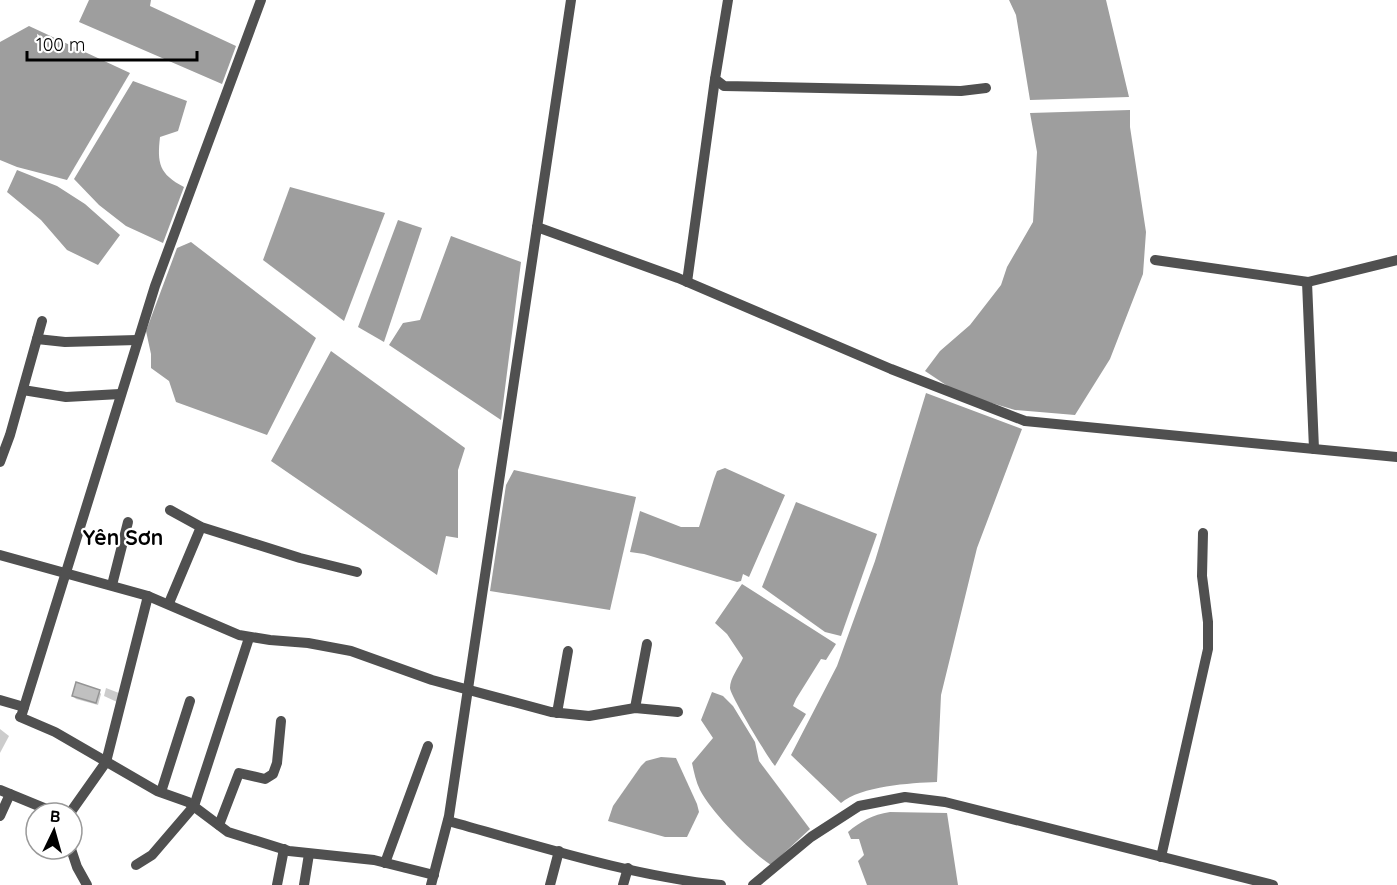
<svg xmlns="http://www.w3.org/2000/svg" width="1397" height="885" viewBox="0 0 1397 885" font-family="Quicksand,sans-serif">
	<rect width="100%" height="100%" fill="#fff"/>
	<!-- water -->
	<g fill="#9e9e9e">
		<path d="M 89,0 L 151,0 L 150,6 L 236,46 L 222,84 L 79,22 Z"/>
		<path d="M 1009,0 L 1106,0 L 1129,97 L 1030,100 L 1016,15 Z"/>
		<path d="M 29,26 L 130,73 L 67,180 L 17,167 L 0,160 L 0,42 Z"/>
		<path d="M 133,81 L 187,101 L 178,131 L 160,137 C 157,163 159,174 184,187 L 163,243 L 126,226 L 99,205 L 74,179 Z"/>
		<path d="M 1130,110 L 1130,127 L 1146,232 L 1143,274 L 1110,359 L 1075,415 L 1015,410 L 958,393 L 925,371 L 940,351 L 970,325 L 1001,285 L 1007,267 L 1033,222 L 1037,152 L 1030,113 Z"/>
		<path d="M 17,170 L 57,186 L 85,204 L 120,235 L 98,265 L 67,250 L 41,220 L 7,192 Z"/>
		<path d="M 290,187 L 385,213 L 344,321 L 263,260 Z"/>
		<path d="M 398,220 L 422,228 L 384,342 L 358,327 Z"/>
		<path d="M 451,236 L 521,262 L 501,420 L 389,345 L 403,323 L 420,320 Z"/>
		<path d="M 191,242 L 316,338 L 267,435 L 176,402 L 169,381 L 151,368 L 151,354 L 146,331 L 177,248 Z"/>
		<path d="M 331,351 L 465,448 L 458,470 L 458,538 L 446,536 L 437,575 L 271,461 Z"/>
		<path d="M 926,393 L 1022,429 L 977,548 L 941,695 L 937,782 C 910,783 861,786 841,803 L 791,755 L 837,666 L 875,561 Z"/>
		<path d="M 725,468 L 785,495 L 749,577 L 743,574 L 741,581 L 737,582 L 644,554 L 630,552 L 640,511 L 681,527 L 699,527 L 714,479 L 717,471 Z"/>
		<path d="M 514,470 L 636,497 L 610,610 L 490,591 L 506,485 Z"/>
		<path d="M 796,502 L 877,534 L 841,636 L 825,632 L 762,587 Z"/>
		<path d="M 742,584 L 836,644 L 826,660 L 821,659 L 796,699 L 793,706 L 806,714 L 775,766 C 768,758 730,695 730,688 C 730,678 739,667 743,658 L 727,634 L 715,623 Z"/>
		<path d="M 712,692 L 723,696 L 733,706 L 755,742 L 759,761 L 810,829 L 771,865 C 750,851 712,813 700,790 C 696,782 694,772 692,763 L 713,738 L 701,720 Z"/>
		<path d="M 661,757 L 676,758 L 697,804 L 699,812 L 687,837 L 665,837 L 608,821 L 613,806 L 641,766 L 646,761 Z"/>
		<path d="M 890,812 L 947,813 L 958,885 L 867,885 L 858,861 L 864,855 L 859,839 L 851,839 L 848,832 C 861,821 872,815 890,812 Z"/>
	</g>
	<!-- shadow -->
	<g fill="#0003">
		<path d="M 106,688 L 119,693 L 117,702 L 104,696 Z"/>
		<path d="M 99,691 L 101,694 L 98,705 L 76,699 L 73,696 Z"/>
		<path d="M 0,729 L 9,736 L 0,753 Z"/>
	</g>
	<!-- building -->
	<path fill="#c0c0c0" stroke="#949494" stroke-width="1.5" d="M 76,682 L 100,690 L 96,703 L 72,696 Z"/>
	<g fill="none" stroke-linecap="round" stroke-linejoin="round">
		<!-- minor -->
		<g stroke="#505050" stroke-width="10">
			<path d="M 728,0 L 715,79 L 724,86 L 961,91 L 986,88"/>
			<path d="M 537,227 L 678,278 L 891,369 L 1025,421 L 1397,457"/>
			<path d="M 1155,260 L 1308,282 L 1397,260"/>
			<path d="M 687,282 L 715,79"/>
			<path d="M 1307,282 L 1314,449"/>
			<path d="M 37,339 L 65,342 L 137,340"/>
			<path d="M 23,390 L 66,397 L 120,394"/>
			<path d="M 0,462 L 10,435 L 42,321"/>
			<path d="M 170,510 L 201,527 L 300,558 L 357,572"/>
			<path d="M 0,555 L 148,596 L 239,635 L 270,640 L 308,643 L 351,651 L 432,680 L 551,712 L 589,716 L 635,708 L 678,712"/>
			<path d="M 112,585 L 128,522"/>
			<path d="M 169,603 L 201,527"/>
			<path d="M 0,700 L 24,707"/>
			<path d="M 635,708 L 647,644"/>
			<path d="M 557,713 L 568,651"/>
			<path d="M 20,717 L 55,732 L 157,791 L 188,802 L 228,832 L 289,851 L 374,860 L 434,875"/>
			<path d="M 21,717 L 155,286 L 261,0"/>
			<path d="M 0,790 L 56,813"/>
			<path d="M 161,792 L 190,701"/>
			<path d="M 70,813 L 106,762 L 148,596"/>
			<path d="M 0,816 L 10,794"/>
			<path d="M 448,821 C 536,845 630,876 721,885"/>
			<path d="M 219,825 L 239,773 L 265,779 L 273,774 L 277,763 L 281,721"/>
			<path d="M 71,849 L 77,867 L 87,885"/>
			<path d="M 1161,857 L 1208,649 L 1208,622 L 1202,576 L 1203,533"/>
			<path d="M 385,863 L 428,746"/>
			<path d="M 136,865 L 152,855 L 194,806 L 249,638"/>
			<path d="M 277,885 L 284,849"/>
			<path d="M 304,885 L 309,854"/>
			<path d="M 431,885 L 449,816 L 571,0"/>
			<path d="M 550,885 L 559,851"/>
			<path d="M 623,885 L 628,868"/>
			<path d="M 753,885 L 811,837 L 859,806 L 905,797 L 945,802 L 1273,885"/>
		</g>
	</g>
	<g text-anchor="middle" stroke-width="4.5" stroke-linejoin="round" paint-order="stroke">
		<!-- quarter labels -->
		<g font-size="21" font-weight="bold" fill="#000" stroke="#fff">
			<text x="123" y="545">Yên Sơn</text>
		</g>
	</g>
	<!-- north arrow -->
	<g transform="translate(54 831) rotate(5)"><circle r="28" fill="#ffffff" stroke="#999999" stroke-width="1.5"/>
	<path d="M0-4.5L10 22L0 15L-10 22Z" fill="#000000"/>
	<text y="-9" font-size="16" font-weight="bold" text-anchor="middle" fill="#000000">B</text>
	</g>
	<!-- scale -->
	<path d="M27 51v9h170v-9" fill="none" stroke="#000000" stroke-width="3"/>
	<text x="36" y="51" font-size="18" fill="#000000" stroke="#ffffff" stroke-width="4.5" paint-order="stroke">100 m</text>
</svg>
